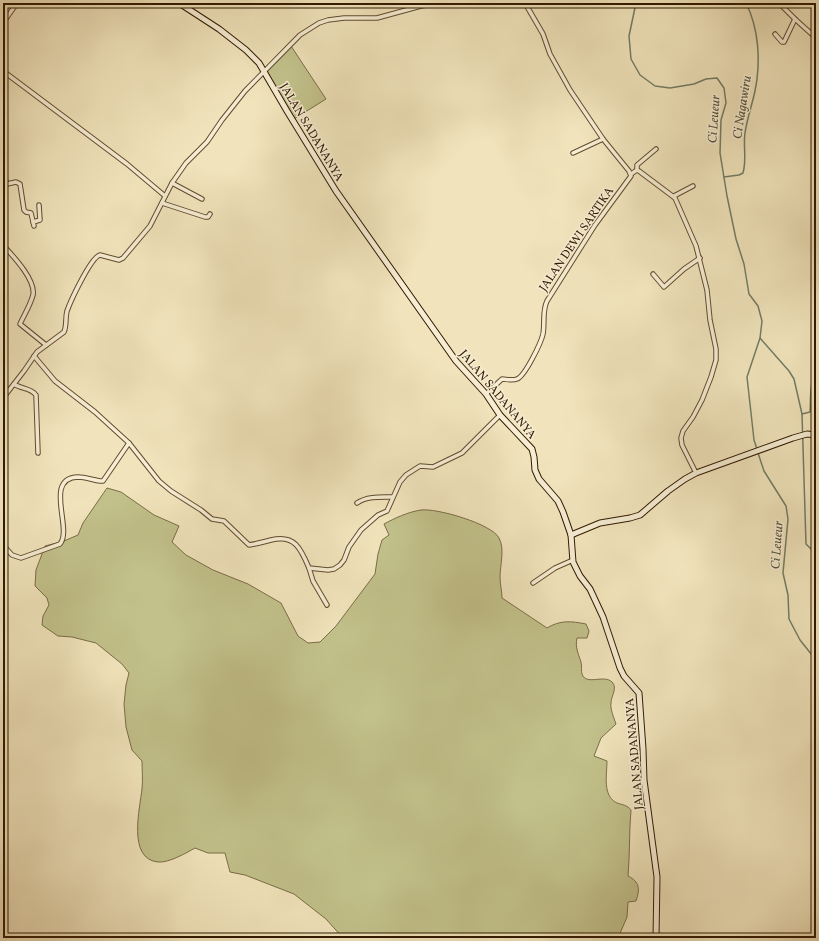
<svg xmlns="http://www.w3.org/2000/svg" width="819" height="941" viewBox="0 0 819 941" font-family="Vollkorn,serif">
	<rect width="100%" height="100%" fill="#f1e4bc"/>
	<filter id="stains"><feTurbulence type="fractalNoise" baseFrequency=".005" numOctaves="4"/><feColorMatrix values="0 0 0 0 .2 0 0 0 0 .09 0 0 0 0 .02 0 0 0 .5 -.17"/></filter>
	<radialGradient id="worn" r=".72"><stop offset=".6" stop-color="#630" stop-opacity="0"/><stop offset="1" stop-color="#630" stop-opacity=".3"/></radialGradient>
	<!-- green -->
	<g fill="#c2c18b" stroke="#7a6d46">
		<path d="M 291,46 L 326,99 L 294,119 L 266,70 Z"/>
		<path d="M 107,488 L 121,492 L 154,515 L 179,526 L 172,542 L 186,555 L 213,570 L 248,584 L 281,603 L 298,636 L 308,643 L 320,642 L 336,626 L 375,574 L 378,554 L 382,540 L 389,535 L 384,524 C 395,518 408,512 421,510 C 437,508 492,524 499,538 C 505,549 500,565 500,577 C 500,584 502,592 502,598 L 547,628 C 560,620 571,621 586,624 L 589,631 L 587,638 L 577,638 C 575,647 578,653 581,662 C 582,666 581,671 582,674 C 586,686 604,674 612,682 C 618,688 611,696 611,703 C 610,709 614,718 616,724 L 601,738 L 594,756 L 607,761 C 607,774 602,796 617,803 C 623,805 627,805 631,810 C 629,832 630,854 628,876 C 640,882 640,889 636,901 L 628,902 L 627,917 L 618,938 L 343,938 L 326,919 L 294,894 L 245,875 L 230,872 L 225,853 L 208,853 L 195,848 C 186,853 169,863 158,862 C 127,859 140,808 142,789 C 143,779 142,770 142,761 L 132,750 L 126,727 L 124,704 L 126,685 L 129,673 L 122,664 L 96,643 L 72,637 L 58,636 L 42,625 L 43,616 L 49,605 L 47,598 L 35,586 L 36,570 L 45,546 L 64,541 L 78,535 L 83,523 Z"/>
	</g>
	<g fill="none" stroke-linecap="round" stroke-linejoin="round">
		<!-- stream -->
		<g stroke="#717d66" stroke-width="1.5">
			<path d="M 636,3 L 629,36 L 631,59 L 640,75 L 655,86 L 670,88 L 694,84 L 706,79 L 717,78 L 724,88 L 726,103 L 721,120 L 720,153 L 727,196 L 736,239 L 744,264 L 749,294 L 758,306 L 762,321 L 760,338 L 747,377 L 754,440 L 757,449"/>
			<path d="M 724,177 L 739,175 L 743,173 C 747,160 743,146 745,133 C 747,119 752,105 755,91 C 761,62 759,29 746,3"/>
			<path d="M 760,338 L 789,371 L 794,379 L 802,414 L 806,544 L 816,554"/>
			<path d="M 802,414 L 810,412 C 811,402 809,382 816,375"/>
			<path d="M 758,453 L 764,471 L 786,506 L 788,519 L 783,573 L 788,595 L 789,619 L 800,640 L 816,660"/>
		</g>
		<!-- street casing -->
		<g stroke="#614c2f" stroke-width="5.5">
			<g id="street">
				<path d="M 779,3 L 795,19 L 816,38"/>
				<path d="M 3,23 L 17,3"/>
				<path d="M 775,34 L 782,42 L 784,42 L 795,19"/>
				<path d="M 3,71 L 127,164 L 165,196"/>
				<path d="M 573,153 L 603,139"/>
				<path d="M 637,170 L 637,165 L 656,149"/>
				<path d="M 3,174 L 7,184 L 16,182 L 20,184 L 24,210 L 26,212 L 31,213 L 34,226"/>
				<path d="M 631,174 L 637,170 L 639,171 L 675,198 L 696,246 L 707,290 L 710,320 L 716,349 L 716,360 L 711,377 L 702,400 L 693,417 L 683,431 L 681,438 L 682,445 L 696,473"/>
				<path d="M 172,183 L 202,199"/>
				<path d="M 674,196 L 693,186"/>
				<path d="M 162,203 L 205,217 L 208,217 L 210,214"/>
				<path d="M 33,222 L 40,220 L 39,205"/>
				<path d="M 3,245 C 13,256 36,280 33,295 C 30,306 24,315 20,324 L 46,345"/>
				<path d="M 653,274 L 664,287 L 684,269 L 700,258"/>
				<path d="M 34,356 L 55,381 L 95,412 L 129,443 L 159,481 L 171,491 L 201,510 L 212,519 L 224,521 L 249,545 C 256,544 263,542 271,540 C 295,534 301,549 309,568 L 328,570 L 334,569 L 340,565 L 344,560 L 349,547 L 361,530 L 378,515 L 387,511 L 400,482 L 406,475 L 420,466 L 433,467 L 462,453 L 500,415"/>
				<path d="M 14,384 C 21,389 31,388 36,395 L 38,453"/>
				<path d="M 486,394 L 502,379 C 506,379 512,381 517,379 C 525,376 541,343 543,334 C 545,323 542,311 547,301 L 595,225 L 631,176 L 629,171 L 603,139 L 570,90 L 550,54 L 543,34 L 525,3"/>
				<path d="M 3,398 L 24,371 L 37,352 L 64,332 C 67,325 65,318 67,311 C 71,300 91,257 100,255 L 119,260 L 123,258 L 150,226 L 172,183 L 186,163 L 207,142 L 222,120 L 245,91 L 300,35 L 319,23 L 328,20 L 344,18 L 377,18 L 421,6 L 432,4 L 446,5 L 450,3"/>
				<path d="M 357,503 C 367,496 381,497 392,497"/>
				<path d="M 3,545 L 12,555 L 21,558 L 60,544 C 73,529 43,478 78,477 C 85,477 93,480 100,481 L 103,481 L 129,443"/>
				<path d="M 309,568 L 313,581 L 327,605"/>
				<path d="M 533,583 L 555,568 L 573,560"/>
			</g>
		</g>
		<!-- secondary casing -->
		<g stroke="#311900" stroke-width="7">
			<g id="secondary">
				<path d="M 179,3 L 219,29 L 246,50 L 259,63 L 287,111 L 336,191 L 456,361 L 486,394 L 500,415 L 532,449 L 534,457 L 535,470 L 539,479 L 558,501 L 563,512 L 571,535 L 573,562 L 580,576 L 590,589 L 603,617 L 620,668 L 624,676 L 639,693 L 643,749 L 644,780 L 657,877 L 656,938"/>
				<path d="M 571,535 L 600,523 L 630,518 L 640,515 L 668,491 L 685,479 L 696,473 L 793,438 L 807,434 L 816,435"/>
			</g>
		</g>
		<!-- street -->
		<use href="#street" stroke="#f6edd3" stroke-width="3.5"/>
		<!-- secondary -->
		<use href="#secondary" stroke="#f6edd3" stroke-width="5"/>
	</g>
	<g text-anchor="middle" stroke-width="3" stroke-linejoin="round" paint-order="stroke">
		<!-- street labels -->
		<g font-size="12" fill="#311900" stroke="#f6edd3">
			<text transform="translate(312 132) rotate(59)" y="4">JALAN SADANANYA</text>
			<text transform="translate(576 239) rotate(-56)" y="4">JALAN DEWI SARTIKA</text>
			<text transform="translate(498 394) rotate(50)" y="4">JALAN SADANANYA</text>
			<text transform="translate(634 754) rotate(-95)" y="4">JALAN SADANANYA</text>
		</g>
		<!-- water labels -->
		<g font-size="13" font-style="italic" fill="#56533c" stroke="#f6edd3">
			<text transform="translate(741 107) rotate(-81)" y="5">Ci Nagawiru</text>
			<text transform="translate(713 119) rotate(-86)" y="5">Ci Leueur</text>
			<text transform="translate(776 545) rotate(-86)" y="5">Ci Leueur</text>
		</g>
	</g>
	<!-- margin -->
	<rect width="819" height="941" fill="none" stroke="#f1e4bc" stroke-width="16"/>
	<rect x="4" y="4" width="811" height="933" fill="none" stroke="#311900" stroke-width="2"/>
	<rect x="8" y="8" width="803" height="925" fill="none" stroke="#311900"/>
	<rect width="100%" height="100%" filter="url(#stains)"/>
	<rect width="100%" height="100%" fill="url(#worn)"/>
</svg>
